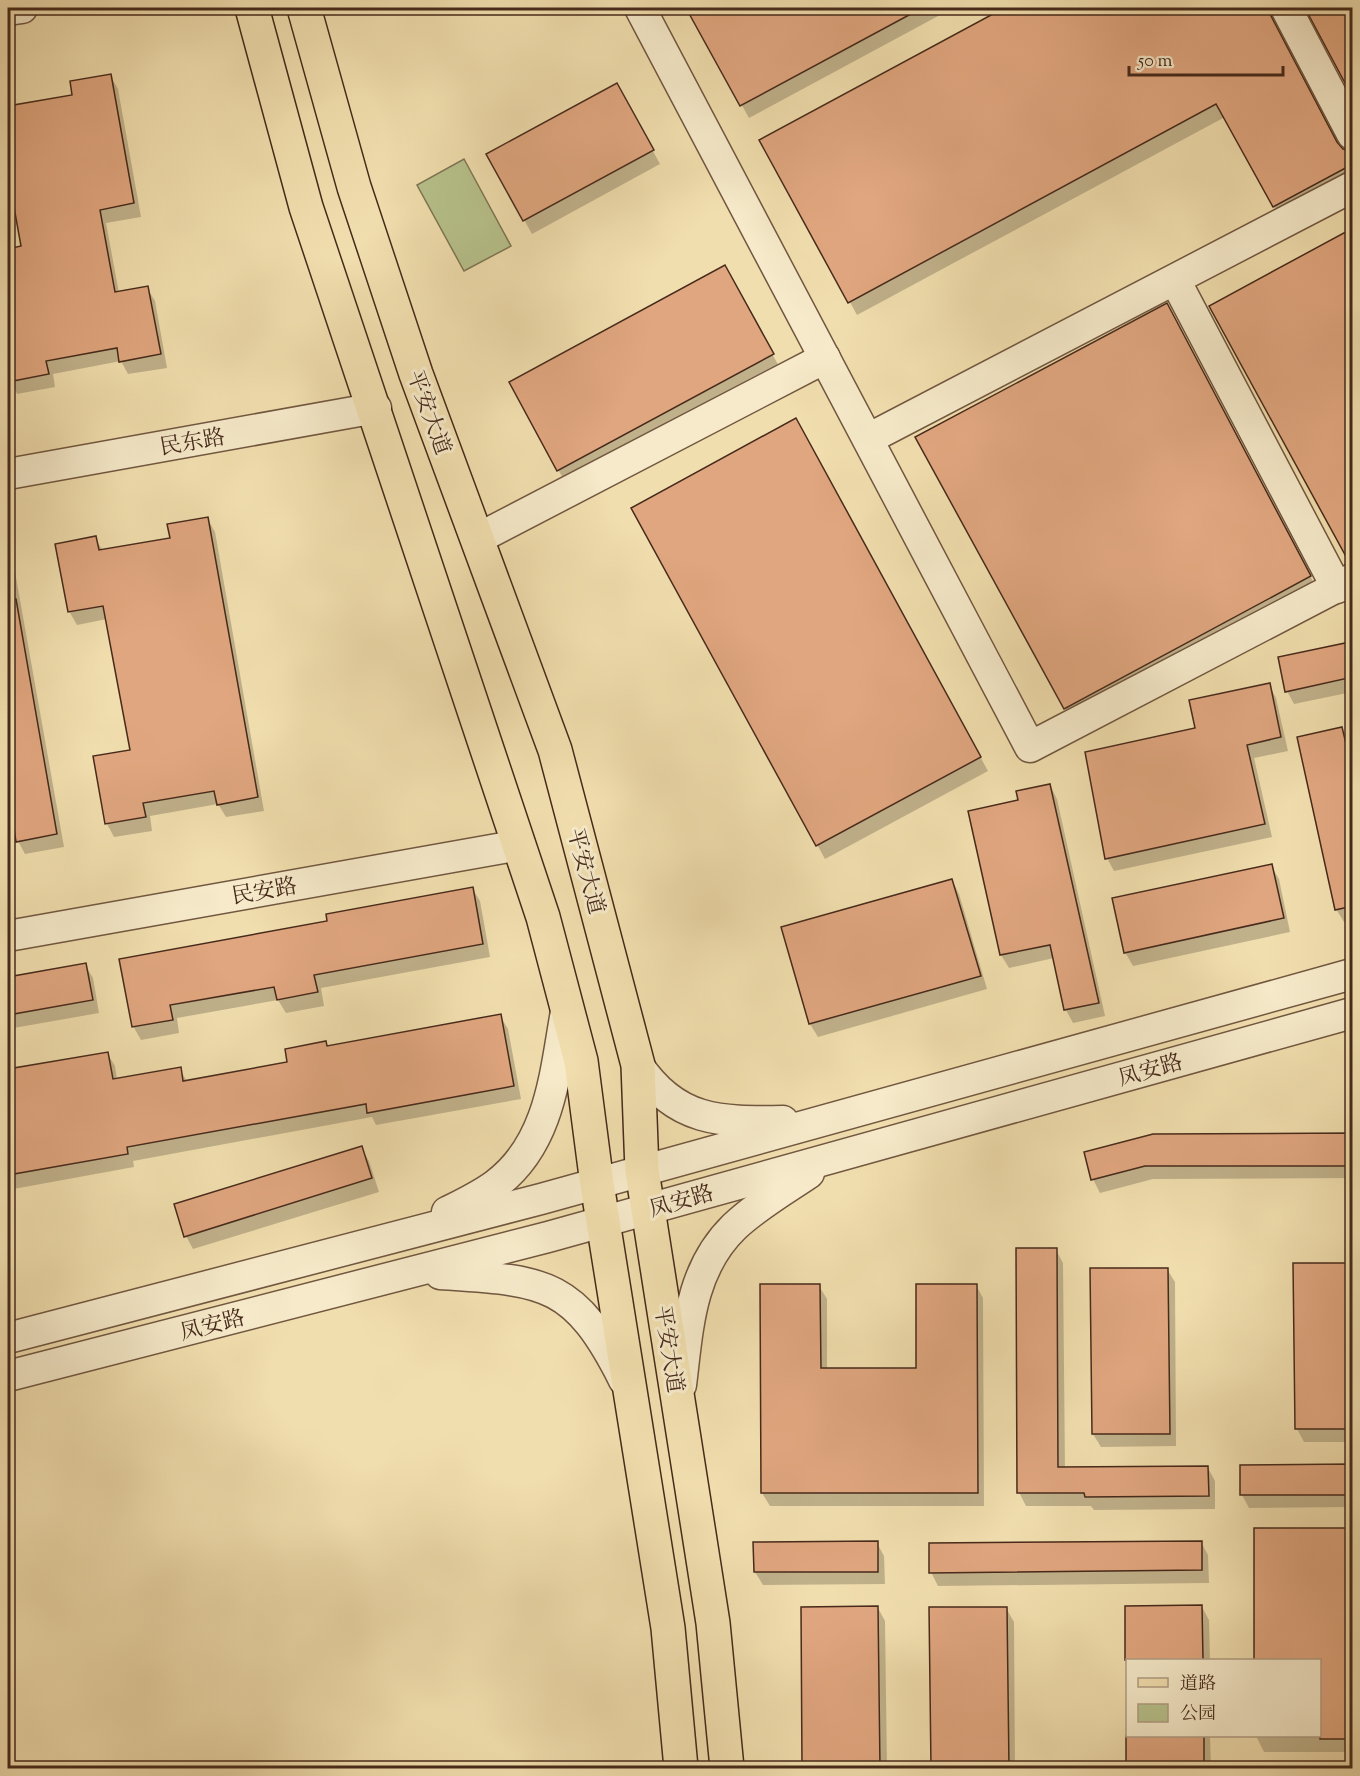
<svg xmlns="http://www.w3.org/2000/svg" width="1360" height="1776" viewBox="0 0 1360 1776" font-family="'Sorts Mill Goudy','Noto Serif SC',serif">
	<rect width="100%" height="100%" fill="#f1deae"/>
	<filter id="stains"><feTurbulence type="fractalNoise" baseFrequency=".00333" numOctaves="4"/><feColorMatrix values="0 0 0 0 .2 0 0 0 0 .09 0 0 0 0 .02 0 0 0 .5 -.17"/></filter>
	<radialGradient id="worn" r=".72"><stop offset=".6" stop-color="#630" stop-opacity="0"/><stop offset="1" stop-color="#630" stop-opacity=".3"/></radialGradient>
	<!-- green -->
	<path fill="#b7c28c" stroke="#7e7654" stroke-width="1.5" d="M 464,159 L 511,246 L 464,271 L 417,185 Z"/>
	<!-- shadow -->
	<g fill="#0003">
		<path d="M 688,8 L 953,8 L 749,118 Z"/>
		<path d="M 1007,8 L 1284,8 L 1276,21 L 1278,31 L 1337,145 L 1342,150 L 1352,153 L 1352,181 L 1281,220 L 1225,117 L 857,315 L 761,140 Z"/>
		<path d="M 1305,8 L 1352,8 L 1352,95 L 1309,11 Z"/>
		<path d="M 110,75 L 118,89 L 141,217 L 106,223 L 119,293 L 147,288 L 155,301 L 167,368 L 128,374 L 121,361 L 53,374 L 55,387 L 17,394 L 8,372 L 8,250 L 23,247 L 8,176 L 8,108 L 74,96 Z"/>
		<path d="M 617,85 L 660,164 L 532,234 L 488,155 Z"/>
		<path d="M 724,267 L 780,368 L 566,484 L 511,382 Z"/>
		<path d="M 1174,318 L 1317,589 L 1073,721 L 1065,708 Z"/>
		<path d="M 803,434 L 988,771 L 825,859 L 633,508 Z"/>
		<path d="M 207,518 L 215,532 L 264,811 L 226,817 L 218,804 L 150,816 L 152,831 L 114,837 L 107,824 L 94,758 L 131,751 L 107,619 L 77,625 L 69,611 L 95,538 L 103,551 L 171,539 Z"/>
		<path d="M 8,554 L 14,566 L 64,847 L 25,854 L 18,841 L 8,843 Z"/>
		<path d="M 1350,643 L 1352,648 L 1352,692 L 1294,704 L 1287,691 Z"/>
		<path d="M 1269,685 L 1276,698 L 1288,751 L 1254,758 L 1272,837 L 1114,871 L 1107,858 L 1197,730 Z"/>
		<path d="M 1342,729 L 1349,742 L 1352,757 L 1352,921 L 1344,922 L 1336,909 Z"/>
		<path d="M 1050,785 L 1057,799 L 1105,1016 L 1073,1023 L 1066,1010 L 1054,958 L 1009,968 L 1001,955 L 970,812 L 1020,802 Z"/>
		<path d="M 1271,866 L 1279,879 L 1290,932 L 1133,966 L 1125,952 Z"/>
		<path d="M 952,880 L 959,894 L 987,989 L 818,1037 L 810,1024 Z"/>
		<path d="M 472,888 L 480,901 L 490,957 L 321,988 L 324,1006 L 286,1013 L 278,1000 L 177,1018 L 179,1033 L 141,1040 L 133,1026 L 121,960 L 329,922 Z"/>
		<path d="M 85,965 L 93,978 L 99,1013 L 8,1029 L 8,979 Z"/>
		<path d="M 500,1016 L 508,1029 L 521,1099 L 376,1125 L 372,1117 L 133,1161 L 134,1167 L 8,1190 L 8,1071 L 107,1053 L 115,1066 L 117,1080 L 180,1069 L 187,1082 L 289,1064 L 328,1047 Z"/>
		<path d="M 1352,1135 L 1352,1178 L 1153,1179 L 1100,1193 L 1093,1179 L 1086,1153 Z"/>
		<path d="M 361,1148 L 369,1161 L 379,1192 L 193,1249 L 186,1236 Z"/>
		<path d="M 1056,1250 L 1063,1263 L 1065,1469 L 1208,1468 L 1215,1481 L 1215,1509 L 1094,1510 L 1091,1506 L 1026,1506 L 1019,1492 Z"/>
		<path d="M 1352,1264 L 1352,1442 L 1304,1442 L 1297,1429 Z"/>
		<path d="M 1167,1269 L 1175,1282 L 1176,1446 L 1101,1447 L 1093,1434 Z"/>
		<path d="M 976,1285 L 983,1298 L 984,1506 L 770,1506 L 762,1493 L 819,1286 L 827,1299 L 827,1370 L 918,1370 Z"/>
		<path d="M 1352,1466 L 1352,1507 L 1249,1508 L 1242,1495 Z"/>
		<path d="M 1352,1529 L 1352,1752 L 1264,1752 L 1256,1736 L 1320,1736 L 1320,1660 L 1256,1660 L 1256,1530 Z"/>
		<path d="M 1201,1542 L 1208,1555 L 1209,1583 L 938,1586 L 931,1572 Z"/>
		<path d="M 877,1543 L 884,1556 L 885,1584 L 763,1585 L 755,1572 L 755,1544 Z"/>
		<path d="M 1126,1607 L 1202,1607 L 1209,1620 L 1210,1660 L 1128,1660 L 1128,1736 L 1210,1736 L 1211,1768 L 1128,1768 Z"/>
		<path d="M 802,1608 L 878,1608 L 885,1621 L 887,1768 L 804,1768 Z"/>
		<path d="M 1006,1608 L 1014,1622 L 1015,1768 L 933,1768 L 931,1609 Z"/>
	</g>
	<!-- building -->
	<g fill="#e0a67f" stroke="#462a1b" stroke-width="1.5">
		<path d="M 686,8 L 922,8 L 740,106 Z"/>
		<path d="M 1004,8 L 1269,8 L 1271,16 L 1337,142 L 1343,149 L 1353,151 L 1353,164 L 1273,207 L 1216,104 L 848,303 L 759,140 Z"/>
		<path d="M 1305,8 L 1353,8 L 1353,98 Z"/>
		<path d="M 111,74 L 134,203 L 100,210 L 115,292 L 148,286 L 161,354 L 119,362 L 117,348 L 46,361 L 49,374 L 8,382 L 8,249 L 21,246 L 8,174 L 8,106 L 72,95 L 70,81 Z"/>
		<path d="M 617,83 L 654,150 L 523,221 L 486,154 Z"/>
		<path d="M 1353,228 L 1353,562 L 1349,562 L 1209,306 Z"/>
		<path d="M 725,265 L 774,354 L 557,471 L 509,382 Z"/>
		<path d="M 1167,303 L 1311,576 L 1064,709 L 915,437 Z"/>
		<path d="M 796,418 L 981,757 L 816,846 L 631,508 Z"/>
		<path d="M 208,517 L 258,797 L 217,805 L 214,791 L 143,803 L 146,817 L 105,824 L 93,756 L 130,750 L 103,606 L 68,612 L 55,544 L 96,536 L 99,550 L 170,538 L 167,524 Z"/>
		<path d="M 16,599 L 57,834 L 16,842 L 14,828 L 8,829 L 8,600 Z"/>
		<path d="M 1350,642 L 1353,677 L 1285,692 L 1278,657 Z"/>
		<path d="M 1270,683 L 1281,737 L 1247,745 L 1265,824 L 1105,859 L 1085,752 L 1195,728 L 1189,700 Z"/>
		<path d="M 1342,727 L 1353,773 L 1353,906 L 1335,910 L 1297,737 Z"/>
		<path d="M 1050,784 L 1099,1003 L 1064,1010 L 1050,945 L 1000,955 L 968,811 L 1018,800 L 1016,791 Z"/>
		<path d="M 1272,864 L 1284,918 L 1124,953 L 1112,898 Z"/>
		<path d="M 952,879 L 981,976 L 809,1024 L 781,927 Z"/>
		<path d="M 473,887 L 483,944 L 314,975 L 318,992 L 277,1000 L 274,987 L 170,1005 L 173,1020 L 132,1027 L 119,959 L 327,921 L 326,914 Z"/>
		<path d="M 86,963 L 93,1000 L 8,1015 L 8,977 Z"/>
		<path d="M 501,1014 L 514,1086 L 367,1113 L 366,1104 L 127,1147 L 128,1154 L 8,1175 L 8,1069 L 108,1052 L 113,1079 L 181,1067 L 183,1081 L 287,1062 L 285,1049 L 326,1041 L 327,1046 Z"/>
		<path d="M 1353,1133 L 1353,1166 L 1145,1166 L 1091,1180 L 1084,1152 L 1153,1134 Z"/>
		<path d="M 362,1146 L 372,1178 L 184,1237 L 174,1204 Z"/>
		<path d="M 1016,1248 L 1057,1248 L 1058,1467 L 1208,1466 L 1209,1496 L 1085,1497 L 1084,1493 L 1017,1493 Z"/>
		<path d="M 1293,1263 L 1353,1263 L 1353,1429 L 1295,1429 Z"/>
		<path d="M 1090,1268 L 1168,1268 L 1170,1434 L 1092,1434 Z"/>
		<path d="M 760,1284 L 820,1284 L 821,1368 L 916,1368 L 916,1284 L 977,1284 L 978,1493 L 761,1493 Z"/>
		<path d="M 1353,1464 L 1353,1495 L 1240,1495 L 1240,1465 Z"/>
		<path d="M 1254,1528 L 1353,1528 L 1353,1739 L 1320,1739 L 1320,1660 L 1254,1660 Z"/>
		<path d="M 878,1541 L 878,1572 L 754,1572 L 753,1542 Z"/>
		<path d="M 1202,1541 L 1202,1570 L 929,1573 L 929,1543 Z"/>
		<path d="M 1202,1605 L 1203,1660 L 1125,1660 L 1125,1606 Z"/>
		<path d="M 878,1606 L 880,1768 L 802,1768 L 801,1607 Z"/>
		<path d="M 929,1607 L 1007,1607 L 1009,1768 L 931,1768 Z"/>
		<rect x="1126" y="1736" width="78" height="32"/>
	</g>
	<g fill="none" stroke-linecap="round" stroke-linejoin="round">
		<!-- minor casing -->
		<g stroke="#715740" stroke-width="33">
			<g id="minor">
				<path d="M 640,8 L 1030,747 L 1352,579"/>
				<path d="M 1286,8 L 1352,134"/>
				<path d="M 8,10 L 22,8"/>
				<path d="M 1175,280 L 1337,588"/>
				<path d="M 868,439 L 1352,187"/>
				<path d="M 8,474 L 376,408"/>
				<path d="M 477,539 L 825,358"/>
				<path d="M 8,936 L 520,845"/>
				<path d="M 638,1065 C 676,1122 720,1122 783,1121"/>
				<path d="M 447,1212 C 463,1204 480,1196 495,1185 C 552,1143 555,1070 567,1006"/>
				<path d="M 440,1274 C 544,1281 574,1280 624,1380"/>
				<path d="M 8,1338 L 541,1199 L 1352,974"/>
				<path d="M 8,1376 L 548,1237 L 1352,1013"/>
				<path d="M 681,1385 C 688,1328 690,1270 734,1227 C 756,1206 784,1190 809,1173"/>
			</g>
		</g>
		<!-- major casing -->
		<g stroke="#462a1b" stroke-width="36">
			<g id="major">
				<path d="M 252,8 L 306,207 L 543,917 L 581,1061 L 597,1184 L 668,1628 L 681,1768"/>
				<path d="M 304,8 L 354,187 L 416,374 L 555,750 L 638,1065 L 642,1171 L 713,1623 L 727,1768"/>
			</g>
		</g>
		<!-- minor -->
		<use href="#minor" stroke="#f6eaca" stroke-width="30"/>
		<!-- major -->
		<use href="#major" stroke="#f1deae" stroke-width="33"/>
	</g>
	<g text-anchor="middle" stroke-width="6" stroke-linejoin="round" paint-order="stroke">
		<!-- street labels -->
		<g font-size="22" fill="#462a1b" stroke="#f6eaca">
			<text transform="translate(430 412) rotate(70)" y="8">平安大道</text>
			<text transform="translate(192 441) rotate(-10)" y="8">民东路</text>
			<text transform="translate(587 871) rotate(75)" y="8">平安大道</text>
			<text transform="translate(264 890) rotate(-10)" y="8">民安路</text>
			<text transform="translate(1150 1069) rotate(-16)" y="8">凤安路</text>
			<text transform="translate(681 1200) rotate(-16)" y="8">凤安路</text>
			<text transform="translate(212 1324) rotate(-14)" y="8">凤安路</text>
			<text transform="translate(670 1349) rotate(81)" y="8">平安大道</text>
		</g>
	</g>
	<!-- margin -->
	<rect width="1360" height="1776" fill="none" stroke="#f1deae" stroke-width="30"/>
	<rect x="9" y="9" width="1342" height="1758" fill="none" stroke="#462a1b" stroke-width="3"/>
	<rect x="15" y="15" width="1330" height="1746" fill="none" stroke="#462a1b" stroke-width="1.5"/>
	<!-- legend -->
	<rect x="1126" y="1659" width="195" height="78" fill="#f6eaca" stroke="#b09d84" stroke-width="1.5"/>
	<rect x="1138" y="1678" width="30" height="9" fill="#f1deae" stroke="#b09d84" stroke-width="1.5"/>
	<text x="1180" y="1689" font-size="18" fill="#462a1b">道路</text>
	<rect x="1138" y="1704" width="30" height="18" fill="#b7c28c" stroke="#b09d84" stroke-width="1.5"/>
	<text x="1180" y="1719" font-size="18" fill="#462a1b">公园</text>
	<!-- scale -->
	<path d="M1129 66v9h154v-9" fill="none" stroke="#462a1b" stroke-width="3"/>
	<text x="1138" y="66" font-size="18" fill="#462a1b" stroke="#f6eaca" stroke-width="4.5" paint-order="stroke">50 m</text>
	<rect width="100%" height="100%" filter="url(#stains)"/>
	<rect width="100%" height="100%" fill="url(#worn)"/>
</svg>
